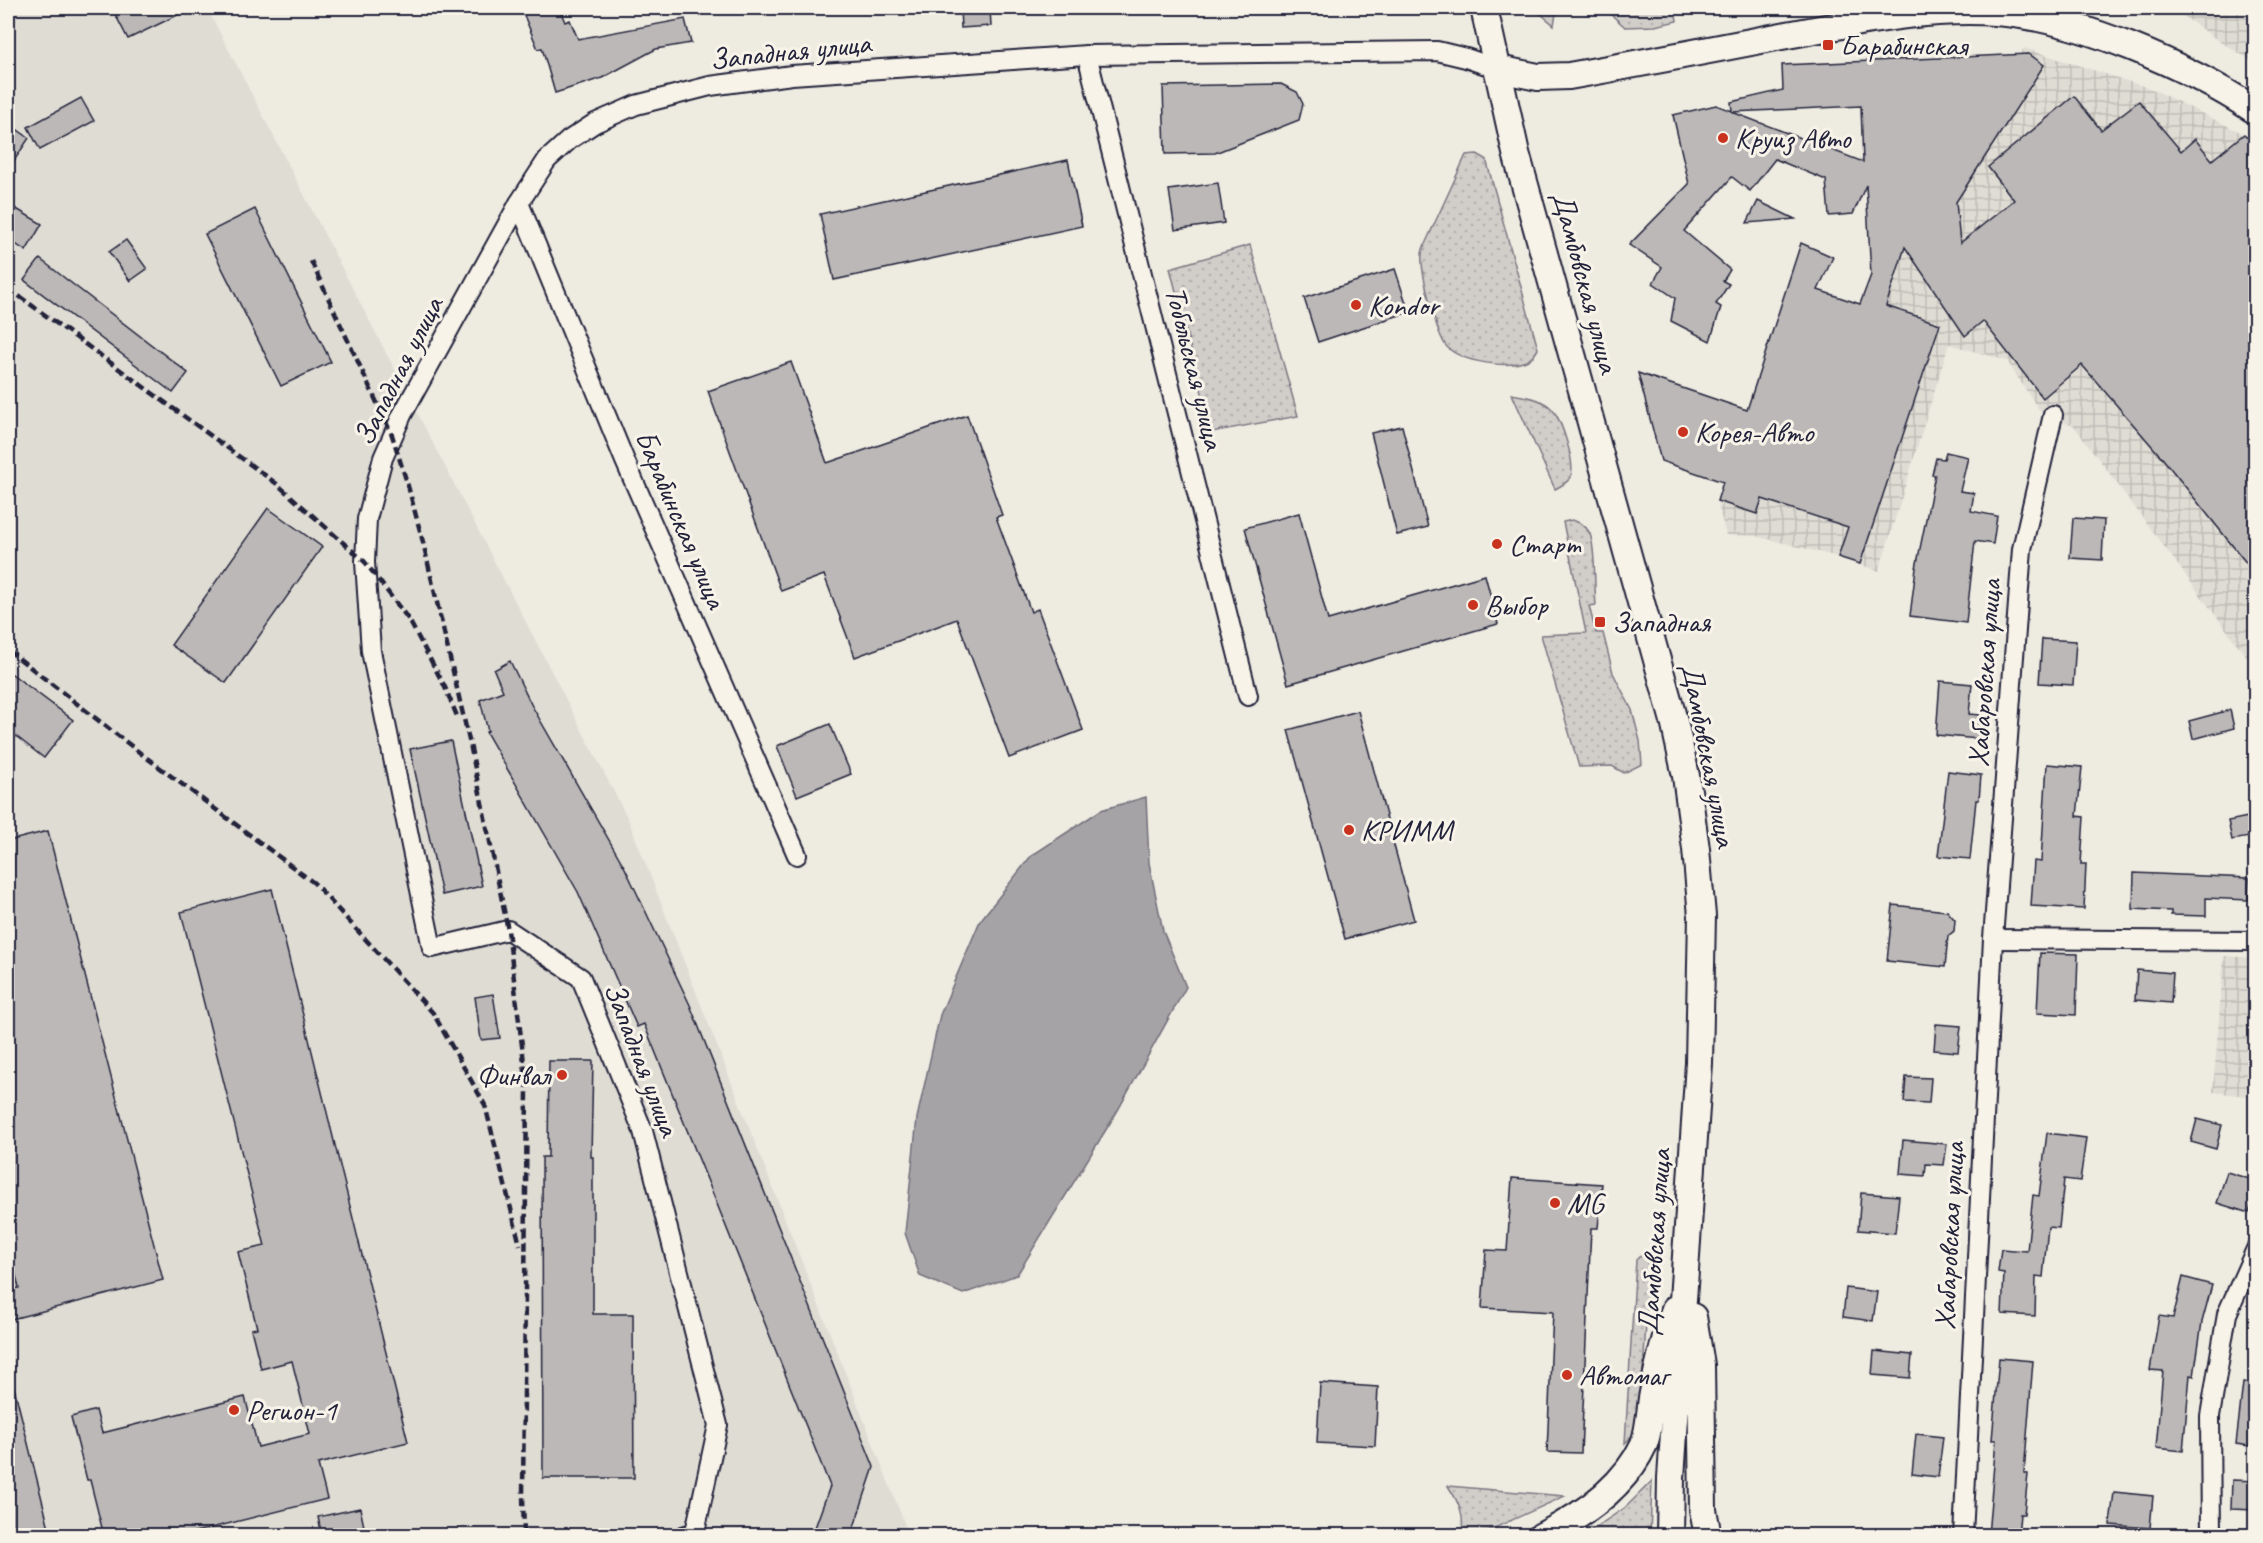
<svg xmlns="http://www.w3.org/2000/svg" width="2263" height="1543" viewBox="0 0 2263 1543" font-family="Caveat,sans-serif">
	<defs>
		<pattern id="industrial-grid" width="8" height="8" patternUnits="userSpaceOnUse" patternTransform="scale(1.5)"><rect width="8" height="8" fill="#dfdcd4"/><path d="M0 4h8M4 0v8" fill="none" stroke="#bfbcb7"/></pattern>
		<pattern id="grass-dots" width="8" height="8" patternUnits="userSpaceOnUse" patternTransform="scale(1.5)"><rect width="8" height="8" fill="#d1cdc9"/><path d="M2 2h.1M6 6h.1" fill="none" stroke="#b3b0ae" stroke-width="1.8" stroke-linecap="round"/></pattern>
	</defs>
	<rect width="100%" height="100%" fill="#eeebe1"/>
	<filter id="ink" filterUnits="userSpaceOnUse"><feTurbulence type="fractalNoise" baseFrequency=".0167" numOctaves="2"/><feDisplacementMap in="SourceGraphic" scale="12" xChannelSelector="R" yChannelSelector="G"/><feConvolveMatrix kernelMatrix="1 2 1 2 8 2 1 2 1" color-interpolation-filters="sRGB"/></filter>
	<g filter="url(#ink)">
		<!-- built -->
		<path fill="#dfdcd4" d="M 8,8 L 207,8 L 628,819 L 909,1535 L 8,1535 Z"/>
		<!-- industrial -->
		<g fill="url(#industrial-grid)">
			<path d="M 2172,8 L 2255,8 L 2255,63 L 2216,39 Z"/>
			<path d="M 2024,48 L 2152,89 L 2244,134 L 2255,144 L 2255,668 L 2074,426 L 2043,416 L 2007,361 L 1949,344 L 1879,571 L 1838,557 L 1756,536 L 1726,535 L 1717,501 L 1789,280 L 1860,304 L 1871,271 L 1952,168 Z"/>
			<path d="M 2224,956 L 2255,958 L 2255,1097 L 2213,1092 Z"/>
		</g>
		<!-- grass -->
		<g fill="url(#grass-dots)" stroke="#7a7882" stroke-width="1.5">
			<path d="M 1534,8 L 1557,8 L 1554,25 Z"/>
			<path d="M 1604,8 L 1675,8 L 1677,21 L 1655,26 L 1625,27 Z"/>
			<path d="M 1477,154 L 1486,159 L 1538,349 C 1535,354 1532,359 1526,361 C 1506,369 1462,362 1447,347 C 1437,336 1420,271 1422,255 C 1422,250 1424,246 1426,242 L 1466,155 Z"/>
			<path d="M 1250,245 L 1298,416 L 1212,432 L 1170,268 Z"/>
			<path d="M 1512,394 C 1526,397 1541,398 1551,408 C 1561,417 1577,466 1570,478 C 1567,483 1561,486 1555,489 Z"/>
			<path d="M 1572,520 C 1580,523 1586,525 1590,534 C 1596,550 1594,585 1596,605 L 1589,606 L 1596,633 L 1603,633 L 1613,673 L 1632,710 L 1640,741 L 1642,764 L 1624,773 L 1612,766 L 1579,767 L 1541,635 L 1586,633 L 1563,522 Z"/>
			<path d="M 1641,1255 L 1646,1255 L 1650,1263 L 1640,1416 L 1632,1436 L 1625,1443 L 1636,1260 Z"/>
			<path d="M 1652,1481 L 1650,1535 L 1584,1535 L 1626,1507 Z"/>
			<path d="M 1448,1486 L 1565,1496 L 1479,1535 L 1461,1535 C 1466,1517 1458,1501 1448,1486 Z"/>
		</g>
		<!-- water -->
		<path fill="#a6a3a6" stroke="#716f7b" stroke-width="1.5" d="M 1146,797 L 1149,863 L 1163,931 L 1186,987 L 1118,1110 L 1017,1275 L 963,1294 L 920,1276 L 905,1233 L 917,1118 L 940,1015 L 980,921 L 1031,856 L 1101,810 Z"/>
		<!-- building -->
		<g fill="#bbb8b7" stroke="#22223b" stroke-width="1.5" fill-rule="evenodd">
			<path d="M 112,8 L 192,8 L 128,39 Z"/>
			<path d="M 521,8 L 559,8 L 565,22 L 570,20 L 578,39 L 685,19 L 691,43 L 656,49 L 602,78 L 555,93 L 542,48 L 538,49 Z"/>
			<path d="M 960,8 L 990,8 L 991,26 L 961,28 Z"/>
			<path d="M 2029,54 L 2044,65 L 1956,202 L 1960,243 L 2014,200 L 1988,167 L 2074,96 L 2101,130 L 2139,101 L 2181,151 L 2195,139 L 2212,160 L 2244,134 L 2256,146 L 2256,575 L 2163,459 L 2082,365 L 2043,398 L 1983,321 L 1965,336 L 1905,247 L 1886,306 L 1940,324 L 1860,564 L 1838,557 L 1848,527 L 1762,499 L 1757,514 L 1717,501 L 1723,482 L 1661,461 L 1638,373 L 1747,410 L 1801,243 L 1833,257 L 1818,290 L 1860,304 L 1871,275 L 1866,185 L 1853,214 L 1829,216 L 1826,180 L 1775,159 L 1750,191 L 1732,177 L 1684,231 L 1730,270 L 1723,281 L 1729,284 L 1716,304 L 1721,307 L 1710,341 L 1671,321 L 1675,298 L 1653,283 L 1662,267 L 1629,245 L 1689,184 L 1673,115 L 1716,105 L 1732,111 L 1731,102 L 1783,90 L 1782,65 ZM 1861,106 L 1863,162 L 1732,112 Z"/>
			<path d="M 1281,84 L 1297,92 L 1303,104 L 1299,120 L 1215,153 L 1165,154 L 1163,86 Z"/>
			<path d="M 81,98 L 94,121 L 40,150 L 28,127 Z"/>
			<path d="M 8,123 L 29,138 L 8,170 Z"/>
			<path d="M 1068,160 L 1082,226 L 834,280 L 820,214 Z"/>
			<path d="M 1218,183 L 1224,223 L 1175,230 L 1169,190 Z"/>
			<path d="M 1758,201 L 1795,219 L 1747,223 Z"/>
			<path d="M 8,204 L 42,224 L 26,251 L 8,239 Z"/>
			<path d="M 255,209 L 331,362 L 281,386 L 205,234 Z"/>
			<path d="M 126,240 L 147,269 L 130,281 L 109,252 Z"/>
			<path d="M 40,259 L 188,373 L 173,393 L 24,280 Z"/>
			<path d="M 1395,269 L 1409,312 L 1318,342 L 1304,298 Z"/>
			<path d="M 791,362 L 827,463 L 967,415 L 1002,515 L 996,517 L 1031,612 L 1038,609 L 1083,730 L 1009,758 L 957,619 L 855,657 L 824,575 L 781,591 L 708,391 Z"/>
			<path d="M 1402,426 L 1428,527 L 1397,535 L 1371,433 Z"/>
			<path d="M 1946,452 L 1968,457 L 1960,491 L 1974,493 L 1971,511 L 1997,516 L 1993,544 L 1975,541 L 1966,623 L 1910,616 L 1916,568 L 1935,475 L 1932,475 L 1936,458 L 1944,459 Z"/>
			<path d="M 268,508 L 322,547 L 226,683 L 171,645 Z"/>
			<path d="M 1299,513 L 1328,620 L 1485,575 L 1498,624 L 1288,684 L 1245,528 Z"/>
			<path d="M 2073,518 L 2104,520 L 2102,560 L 2070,558 Z"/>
			<path d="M 2042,639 L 2076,641 L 2073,685 L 2039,683 Z"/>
			<path d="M 510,661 L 532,706 L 625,868 L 690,1005 L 874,1467 L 851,1536 L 812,1536 L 830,1486 L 713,1194 L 644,1024 L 637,1027 L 578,892 L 486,732 L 488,731 L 480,700 L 503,691 L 494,670 Z"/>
			<path d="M 8,671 L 73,720 L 44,758 L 8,730 Z"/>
			<path d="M 1940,681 L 1972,684 L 1969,714 L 1980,715 L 1978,739 L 1936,735 Z"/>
			<path d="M 2230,710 L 2234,728 L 2193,739 L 2189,721 Z"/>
			<path d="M 1358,711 L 1414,920 L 1345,939 L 1288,730 Z"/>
			<path d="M 830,724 L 851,774 L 797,796 L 777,746 Z"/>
			<path d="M 451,741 L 482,886 L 442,895 L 410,749 Z"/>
			<path d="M 2047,764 L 2082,767 L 2077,816 L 2084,817 L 2081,864 L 2086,864 L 2084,909 L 2031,906 L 2034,861 L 2041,862 Z"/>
			<path d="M 1948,771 L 1981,775 L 1979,800 L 1976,800 L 1970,859 L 1938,856 Z"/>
			<path d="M 2253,816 L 2256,836 L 2232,840 L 2228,821 Z"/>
			<path d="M 48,831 L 163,1280 L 8,1320 L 8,1290 L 19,1288 L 8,1243 L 8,841 Z"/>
			<path d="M 2134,873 L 2249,878 L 2248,900 L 2206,898 L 2206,916 L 2171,915 L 2171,911 L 2133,909 Z"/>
			<path d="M 272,889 L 408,1442 L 318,1464 L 327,1499 L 179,1536 L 104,1536 L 90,1480 L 87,1480 L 71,1417 L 96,1410 L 102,1433 L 245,1397 L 258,1447 L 310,1434 L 292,1361 L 261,1369 L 251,1329 L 257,1328 L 238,1252 L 265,1246 L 181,912 Z"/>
			<path d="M 1893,905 L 1947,911 L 1955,920 L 1954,931 L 1948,936 L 1945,967 L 1887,961 Z"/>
			<path d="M 2040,953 L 2078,954 L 2076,1015 L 2037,1013 Z"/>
			<path d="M 2137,970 L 2173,973 L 2171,1003 L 2135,1000 Z"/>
			<path d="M 493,994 L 500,1038 L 481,1040 L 475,997 Z"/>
			<path d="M 1936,1024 L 1961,1026 L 1958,1052 L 1934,1050 Z"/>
			<path d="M 549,1061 L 593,1061 L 591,1157 L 593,1157 L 593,1314 L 633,1314 L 634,1478 L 543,1478 L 542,1157 L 548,1157 Z"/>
			<path d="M 1906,1077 L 1931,1078 L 1929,1103 L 1904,1102 Z"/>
			<path d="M 2197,1119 L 2222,1125 L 2216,1149 L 2191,1142 Z"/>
			<path d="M 2047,1133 L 2086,1138 L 2080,1181 L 2064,1179 L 2059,1228 L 2048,1227 L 2043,1277 L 2036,1276 L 2035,1316 L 2002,1314 L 2004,1273 L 1998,1272 L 2001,1249 L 2027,1251 L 2033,1195 L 2039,1196 Z"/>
			<path d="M 1903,1140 L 1947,1144 L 1944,1165 L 1926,1164 L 1925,1176 L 1900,1174 Z"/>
			<path d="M 2227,1172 L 2256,1181 L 2256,1192 L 2249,1213 L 2217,1203 Z"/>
			<path d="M 1512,1178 L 1602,1184 L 1598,1228 L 1591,1228 L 1581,1453 L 1547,1452 L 1553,1312 L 1482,1308 L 1486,1250 L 1507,1251 Z"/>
			<path d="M 1861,1193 L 1899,1196 L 1895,1233 L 1858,1230 Z"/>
			<path d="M 2183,1277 L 2212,1285 L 2202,1322 L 2194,1376 L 2190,1375 L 2183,1451 L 2156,1448 L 2163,1371 L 2150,1370 L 2159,1316 L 2173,1318 Z"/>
			<path d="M 1846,1288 L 1877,1292 L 1873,1321 L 1843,1317 Z"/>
			<path d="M 1874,1351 L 1912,1355 L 1910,1378 L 1872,1375 Z"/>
			<path d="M 1999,1358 L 2033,1361 L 2024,1473 L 2028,1474 L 2024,1514 L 2020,1514 L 2018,1536 L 1988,1536 L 1996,1440 L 1992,1440 Z"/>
			<path d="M 1320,1383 L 1378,1387 L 1375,1446 L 1317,1443 Z"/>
			<path d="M 2243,1383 L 2256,1383 L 2256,1447 L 2236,1444 Z"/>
			<path d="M 14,1387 L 51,1536 L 8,1536 L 8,1388 Z"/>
			<path d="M 1916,1434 L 1943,1437 L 1938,1477 L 1912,1474 Z"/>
			<path d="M 2232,1480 L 2256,1481 L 2256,1510 L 2231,1509 Z"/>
			<path d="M 2114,1492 L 2153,1496 L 2150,1528 L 2110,1525 Z"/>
			<path d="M 360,1508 L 366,1536 L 322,1536 L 318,1517 Z"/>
		</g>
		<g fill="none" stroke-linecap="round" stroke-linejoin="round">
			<!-- street casing -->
			<g stroke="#22223b" stroke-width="22">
				<g id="street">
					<path d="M 1087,55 L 1248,696"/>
					<path d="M 519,203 L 625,461 L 797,855"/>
					<path d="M 1993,939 L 2256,941"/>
					<path d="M 683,1536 L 695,1532 L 718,1425 L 643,1131 L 581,978 L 508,930 L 432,948 L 371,651 L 365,562 L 367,519 L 383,458 L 402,415 L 519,203 L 547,160 L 569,140 L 595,123 L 636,105 L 710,86 L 792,75 L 1087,55 L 1437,51 L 1466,58 L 1498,69"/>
					<path d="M 1963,1536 L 1993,939 L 2022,549 L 2053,415"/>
					<path d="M 2211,1536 L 2210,1416 L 2227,1314 L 2256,1249"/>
				</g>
			</g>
			<!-- secondary casing -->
			<g stroke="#22223b" stroke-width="30">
				<g id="secondary">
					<path d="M 1484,8 L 1516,153 L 1674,721 L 1686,776 L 1696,849 L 1702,916 L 1699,1063 L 1671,1478 L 1670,1536"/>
					<path d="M 1498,69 L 1538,77 L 1569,76 C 1642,63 1715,49 1787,35 C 1855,23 1925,7 1995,12 C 2076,17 2188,66 2256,111"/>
					<path d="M 1693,1317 L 1701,1365 L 1703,1510 L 1708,1536"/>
					<path d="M 1542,1536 C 1582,1516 1625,1486 1644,1444 C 1649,1431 1650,1413 1652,1398 C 1658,1367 1664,1339 1675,1309"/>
				</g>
			</g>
			<!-- street -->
			<use href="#street" stroke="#f7f3e8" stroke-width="18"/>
			<!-- secondary -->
			<use href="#secondary" stroke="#f7f3e8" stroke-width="26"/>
			<!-- rail -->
			<g stroke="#22223b" stroke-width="4.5" stroke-dasharray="9 4.5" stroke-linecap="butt">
				<path d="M 311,261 L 392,435 L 408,486 L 423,542 L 471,749 L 508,930 L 527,1087 L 523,1495 L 524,1536"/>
				<path d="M 8,288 L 277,484 L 365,562 L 409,620 L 444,685 L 457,716"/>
				<path d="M 8,650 L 139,752 L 314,883 L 433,1013 L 485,1105 L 520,1245"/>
			</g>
		</g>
	</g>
	<!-- markers -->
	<g fill="#c8321e" stroke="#f7f3e8" stroke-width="2">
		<rect x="1822" y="39" width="12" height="12" rx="3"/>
		<circle cx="1723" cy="138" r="6"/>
		<circle cx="1356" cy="305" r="6"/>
		<circle cx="1683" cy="432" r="6"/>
		<circle cx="1497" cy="544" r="6"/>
		<circle cx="1473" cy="605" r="6"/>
		<rect x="1594" y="616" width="12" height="12" rx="3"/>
		<circle cx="1349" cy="830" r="6"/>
		<circle cx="562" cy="1075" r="6"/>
		<circle cx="1555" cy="1203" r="6"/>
		<circle cx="1567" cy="1375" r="6"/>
		<circle cx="234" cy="1410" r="6"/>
	</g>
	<g text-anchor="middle" stroke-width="6" stroke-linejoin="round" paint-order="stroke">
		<!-- poi labels -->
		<g font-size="30" fill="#22223b" stroke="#f7f3e8" text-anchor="start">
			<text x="1840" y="55">Барабинская</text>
			<text x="1735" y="148">Круиз Авто</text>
			<text x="1368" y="315">Kondor</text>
			<text x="1695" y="442">Корея-Авто</text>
			<text x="1509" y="554">Старт</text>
			<text x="1485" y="615">Выбор</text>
			<text x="1612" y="632">Западная</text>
			<text x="1361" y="840">КРИММ</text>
			<text x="550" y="1085" text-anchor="end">Финвал</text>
			<text x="1567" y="1213">MG</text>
			<text x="1579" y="1385">Автомаг</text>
			<text x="246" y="1420">Регион-1</text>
		</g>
		<!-- street labels -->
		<g font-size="30" fill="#22223b" stroke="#f7f3e8">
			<text transform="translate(790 51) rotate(-6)" y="10">Западная улица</text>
			<text transform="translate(1586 282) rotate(75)" y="10">Дамбовская улица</text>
			<text transform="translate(1195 368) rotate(76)" y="10">Тобольская улица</text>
			<text transform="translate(398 371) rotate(-63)" y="10">Западная улица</text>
			<text transform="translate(681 519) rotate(67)" y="10">Барабинская улица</text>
			<text transform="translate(1984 673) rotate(-86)" y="10">Хабаровская улица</text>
			<text transform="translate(1709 755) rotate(79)" y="10">Дамбовская улица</text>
			<text transform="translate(642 1059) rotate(69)" y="10">Западная улица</text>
			<text transform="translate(1949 1236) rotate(-87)" y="10">Хабаровская улица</text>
			<text transform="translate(1654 1242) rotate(-86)" y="10">Дамбовская улица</text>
		</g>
	</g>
	<!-- margin -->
	<rect width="2263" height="1543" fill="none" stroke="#f7f3e8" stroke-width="30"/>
	<rect x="15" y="15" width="2233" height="1513" fill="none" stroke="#22223b" stroke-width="2" filter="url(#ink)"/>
</svg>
